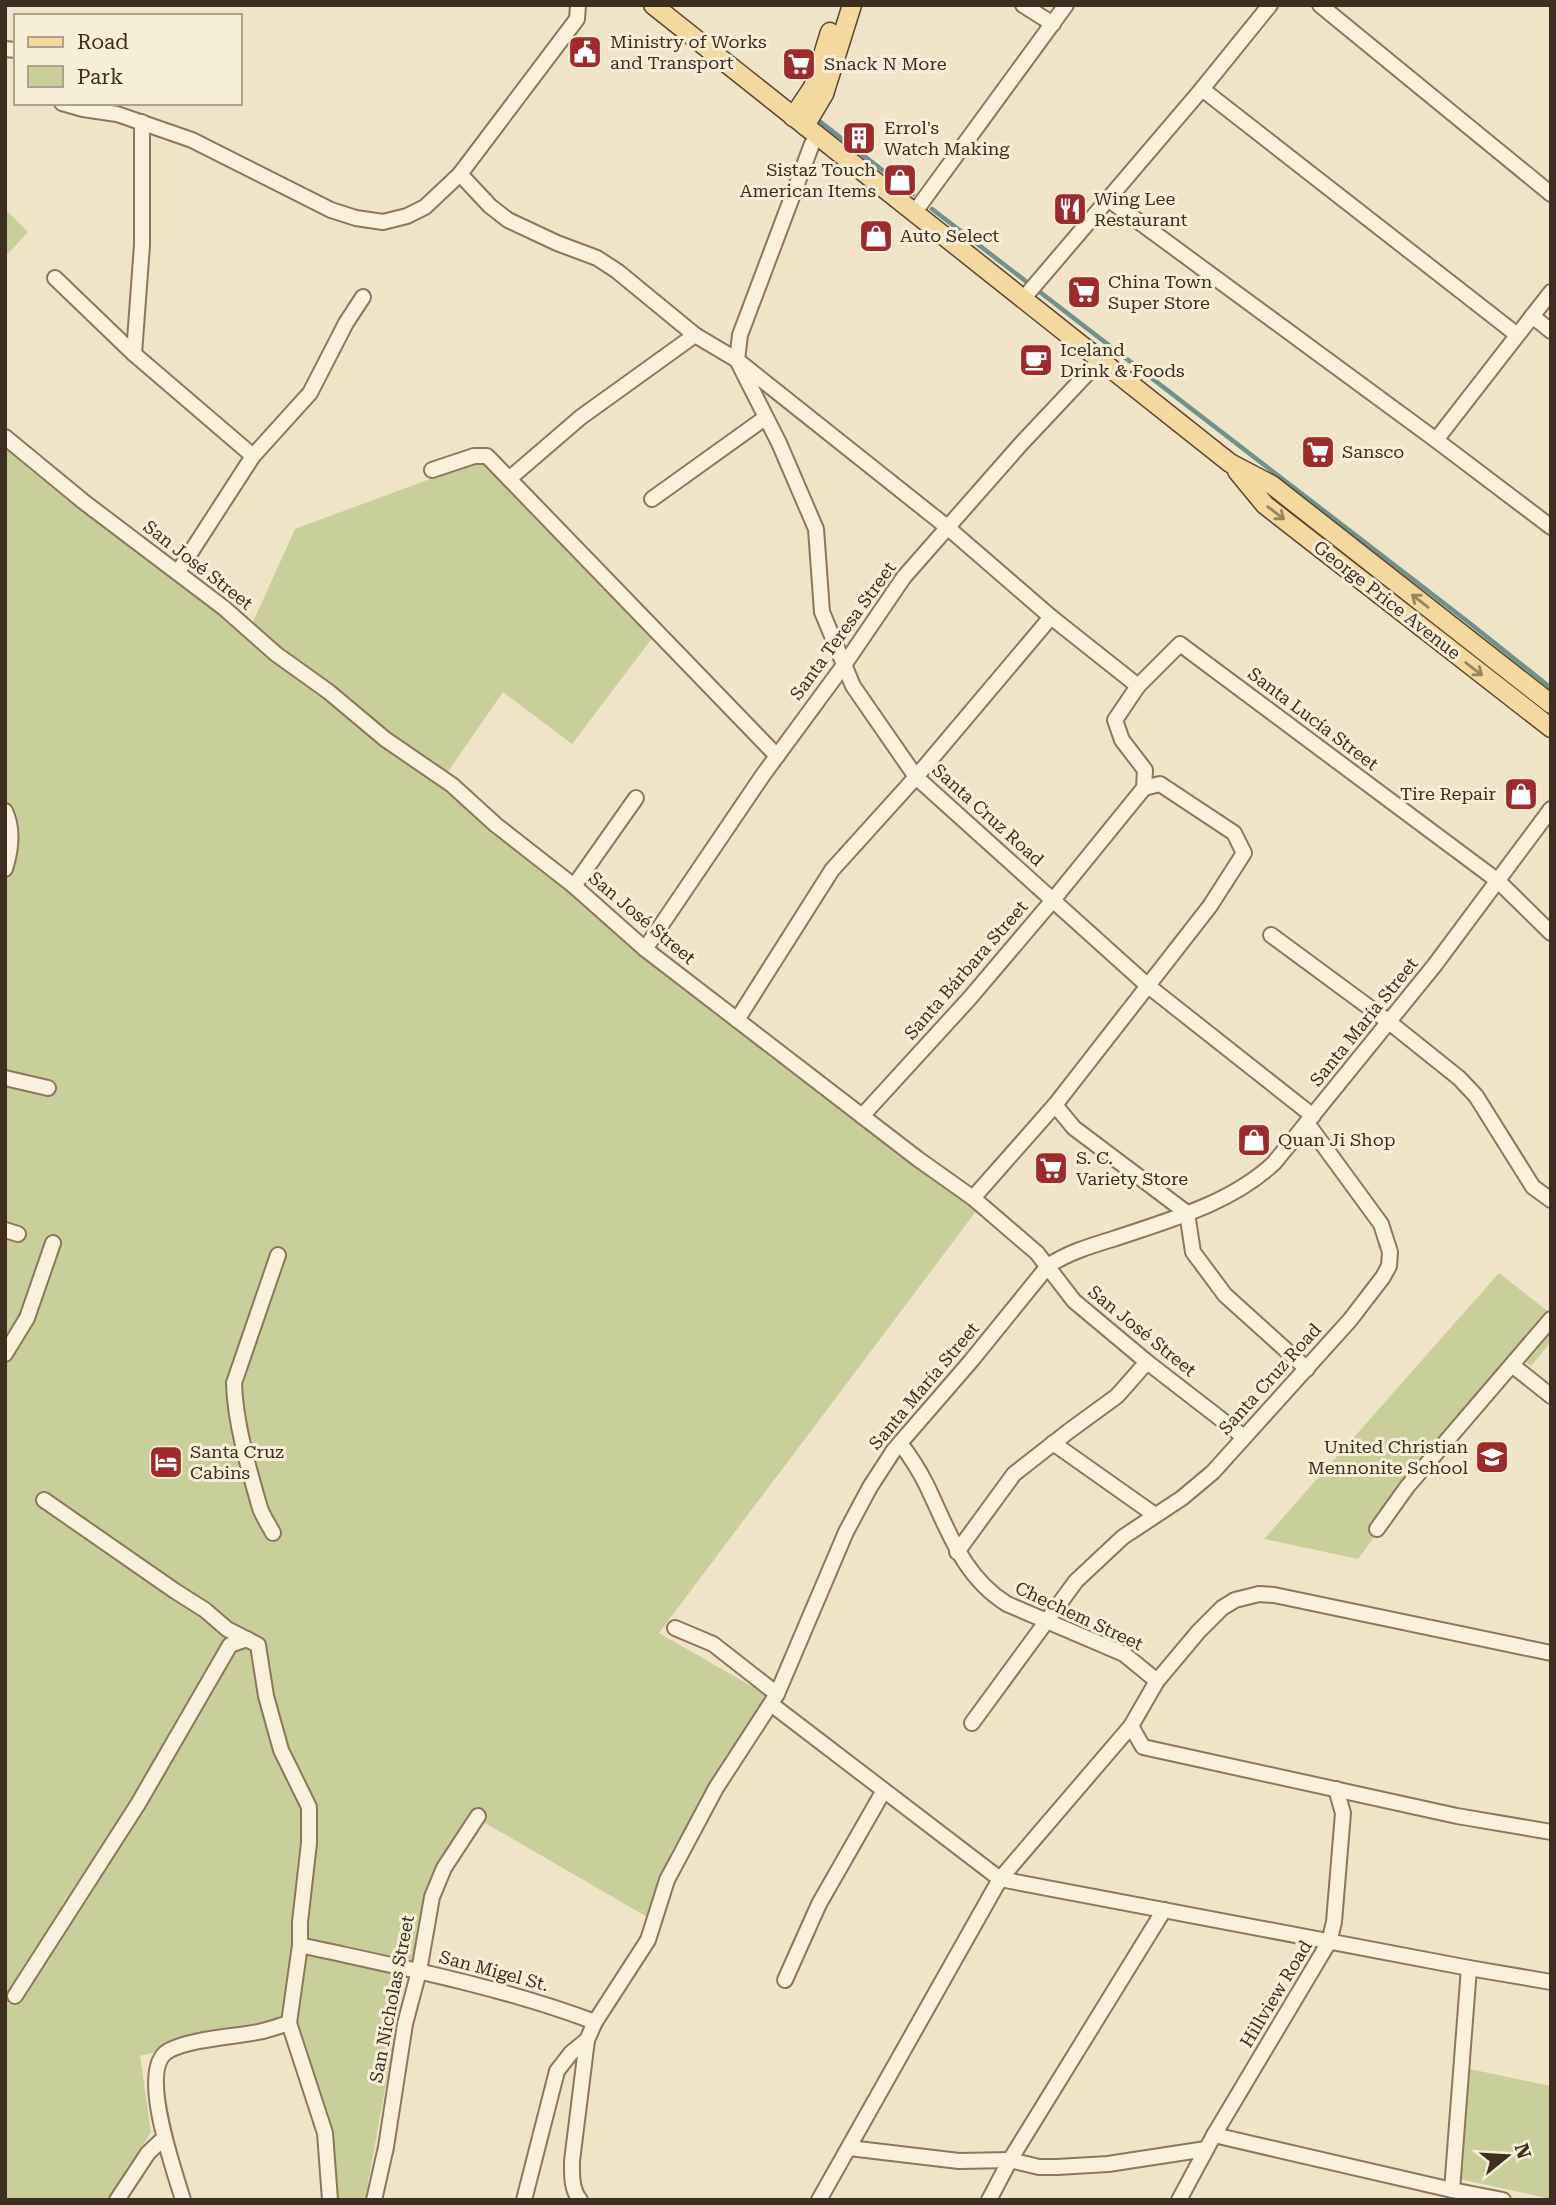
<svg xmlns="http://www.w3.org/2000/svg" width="1556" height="2205" viewBox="0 0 1556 2205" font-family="'Roboto Serif',serif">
	<rect width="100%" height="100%" fill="#f0e4c8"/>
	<!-- green -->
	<g fill="#c9cf9b">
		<path d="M 5,209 L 28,232 L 5,257 Z"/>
		<path d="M 5,445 L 248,633 L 295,529 L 484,459 L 653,637 L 572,744 L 503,692 L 438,786 L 977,1210 L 659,1633 L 769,1696 L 671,1852 L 649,1918 L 478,1819 L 444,1870 L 405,1979 L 365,2200 L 336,2200 L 325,2116 L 295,2013 L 140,2056 L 151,2132 L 109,2200 L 5,2200 Z"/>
		<path d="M 1499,1273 L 1551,1314 L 1551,1342 L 1531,1366 L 1512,1351 L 1358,1559 L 1264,1539 Z"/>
		<path d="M 1460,2067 L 1551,2086 L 1551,2199 L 1455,2178 Z"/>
	</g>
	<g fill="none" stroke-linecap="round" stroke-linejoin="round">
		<!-- stream -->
		<g stroke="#6f938a" stroke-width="4.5">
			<path d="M 818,120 L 913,194"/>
			<path d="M 932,209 L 1467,621 L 1551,688"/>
		</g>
		<!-- minor casing -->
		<g stroke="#8d765c" stroke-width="18">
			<g id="minor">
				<path d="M 1023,5 L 1053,24"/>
				<path d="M 1320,5 L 1551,194"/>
				<path d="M 5,49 L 16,50"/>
				<path d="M 1202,89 L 1516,334"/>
				<path d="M 62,103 L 83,109 L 117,114 L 192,140 L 331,210 L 356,218 L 383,222 L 407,216 L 425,207 L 460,174 L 577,19 L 578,5"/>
				<path d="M 818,136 L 812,144 L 740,335 L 737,360 L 779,443 L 816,529 L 822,612 L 853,686 L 916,777 L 1147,985 L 1313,1116"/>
				<path d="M 460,174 L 490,206 L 508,220 L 557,243 L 597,258 L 617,271 L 695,335 L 737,360 L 947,527 L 1051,617 L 1138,686"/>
				<path d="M 1108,199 L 1436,440 L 1551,527"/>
				<path d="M 914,213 L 1066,5"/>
				<path d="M 55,278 L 134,354 L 253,456"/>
				<path d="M 1023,299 L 1202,89 L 1270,5"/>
				<path d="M 1532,316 L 1551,331"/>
				<path d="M 134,354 L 142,245 L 142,122"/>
				<path d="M 5,437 L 84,502 L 224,608 L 276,654 L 329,692 L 385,739 L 452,785 L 496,825 L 574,886 L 645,949 L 918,1159 L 973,1198 L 1037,1253 L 1074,1301 L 1147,1362 L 1244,1437"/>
				<path d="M 1436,440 L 1551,292"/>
				<path d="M 432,470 L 474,456 L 487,456 L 777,756"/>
				<path d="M 509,479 L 581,417 L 695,335"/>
				<path d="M 652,499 L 765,418"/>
				<path d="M 178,572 L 253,456 L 310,393 L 346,323 L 363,297"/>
				<path d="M 5,811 C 14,830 11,850 5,869"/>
				<path d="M 574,886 L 636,798"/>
				<path d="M 1271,935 L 1389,1022 L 1459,1078 L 1476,1096 L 1533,1187 L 1551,1200"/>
				<path d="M 645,949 L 763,775 L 844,665 L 904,577 L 1020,445 L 1100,360"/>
				<path d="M 737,1020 L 832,870 L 916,777 L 1051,617"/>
				<path d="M 5,1078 L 48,1088"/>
				<path d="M 1055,1105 L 1074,1128 L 1187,1213 L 1193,1252 L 1225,1295 L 1307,1369"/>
				<path d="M 862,1116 L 969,999 L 1053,900 L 1144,788 L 1145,770 L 1122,740 L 1115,720 L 1138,686 L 1180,644 L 1498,881 L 1551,933"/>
				<path d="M 973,1198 L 1055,1105 L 1210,906 L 1244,853 L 1234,833 L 1160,784 L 1144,788"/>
				<path d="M 5,1230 L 18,1234"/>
				<path d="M 5,1354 L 27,1318 L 53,1243"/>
				<path d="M 1512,1365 L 1551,1396"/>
				<path d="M 900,1443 C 910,1456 919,1470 926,1484 C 948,1529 962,1576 1007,1604 L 1124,1654 L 1157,1681"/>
				<path d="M 1053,1443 L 1155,1515"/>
				<path d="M 44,1500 L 175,1591 L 205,1610 L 227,1629 L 258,1645 L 266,1696 L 281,1750 L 309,1807 L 309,1843 L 300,1922 L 300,1945 L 289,2023 L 325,2133 L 330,2200"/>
				<path d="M 1377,1529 L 1407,1487 L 1551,1319"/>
				<path d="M 273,1533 C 269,1525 263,1517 260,1508 C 249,1470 235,1423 234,1383 L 278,1255"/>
				<path d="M 957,1552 L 1014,1474 L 1069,1431 L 1117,1396 L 1147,1362"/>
				<path d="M 675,1628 L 713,1644 L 777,1694"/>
				<path d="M 771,1704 L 1000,1879 L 1469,1968 L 1551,1982"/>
				<path d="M 972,1723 L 1076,1581 L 1123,1537 L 1182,1498 L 1213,1472 L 1350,1320 L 1383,1277 L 1389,1266 L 1390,1252 L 1381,1224 L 1307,1123"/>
				<path d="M 1131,1726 L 1143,1747 L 1457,1816 L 1551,1832"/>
				<path d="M 300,1945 C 399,1967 499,1986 595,2022"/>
				<path d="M 785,1980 L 819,1904 L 883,1792"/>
				<path d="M 15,1996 L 138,1804 L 230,1645 L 247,1639"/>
				<path d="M 1214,2135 L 1452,2190 L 1503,2200"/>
				<path d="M 849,2148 L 959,2161 L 1010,2160 L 1039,2167 L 1057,2167 L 1108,2164 L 1206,2149"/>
				<path d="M 1452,2190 L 1469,1968"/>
				<path d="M 117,2200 L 148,2153 L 164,2138"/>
				<path d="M 183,2200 C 175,2172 137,2069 168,2051 C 189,2039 233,2037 258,2032 C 269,2030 279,2026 289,2023"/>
				<path d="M 374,2200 L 386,2147 L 405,2024 L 419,1971 L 432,1897 L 444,1868 L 478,1816"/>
				<path d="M 524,2200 L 557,2071 L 571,2053 L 587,2040 L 595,2022 L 648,1940 L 667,1880 L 716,1788 L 777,1694 L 846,1532 L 870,1487 L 894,1450 L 971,1361 L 1048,1266 C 1067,1253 1090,1246 1113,1239 C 1169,1220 1230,1204 1274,1163 L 1434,966 L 1551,809"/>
				<path d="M 580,2200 C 571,2189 572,2174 572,2161 L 587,2040"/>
				<path d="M 819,2200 L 1000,1879 L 1131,1726 L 1157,1681 L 1199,1631 L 1222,1608 L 1235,1600 L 1259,1594 L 1274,1595 L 1551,1653"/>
				<path d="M 989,2200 L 1010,2160 L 1164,1910"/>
				<path d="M 1179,2200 L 1214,2135 L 1329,1942 L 1334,1922 L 1343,1813 L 1336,1789"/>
			</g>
		</g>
		<!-- major casing -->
		<g stroke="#5b4430" stroke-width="21">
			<g id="major">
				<path d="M 653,5 L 1230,463 L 1272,485 L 1551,704"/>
				<path d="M 793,117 L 813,87 L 830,32"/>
				<path d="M 805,126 L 824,94 L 852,5"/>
				<path d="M 1237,471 L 1265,505 L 1551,728"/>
			</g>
		</g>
		<!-- minor -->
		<use href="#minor" stroke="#faf1dc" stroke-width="14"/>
		<!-- major -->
		<use href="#major" stroke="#f3d9a0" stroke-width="18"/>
	</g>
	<!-- one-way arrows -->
	<defs><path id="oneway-shaft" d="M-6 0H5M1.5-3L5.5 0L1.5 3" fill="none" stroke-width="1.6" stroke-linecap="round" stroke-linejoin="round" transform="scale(1.75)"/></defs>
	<g stroke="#988460">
		<use href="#oneway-shaft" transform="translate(1276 513) rotate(38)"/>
		<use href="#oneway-shaft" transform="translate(1420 601) rotate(-142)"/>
		<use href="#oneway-shaft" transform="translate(1474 669) rotate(38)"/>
	</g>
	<!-- icons -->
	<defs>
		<g id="civic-square" transform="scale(1.75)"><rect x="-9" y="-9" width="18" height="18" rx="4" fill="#9e2a2b" stroke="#f7eed8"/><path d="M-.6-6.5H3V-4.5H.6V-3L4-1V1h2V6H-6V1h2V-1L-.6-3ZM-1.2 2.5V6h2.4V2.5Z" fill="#fff"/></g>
		<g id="supermarket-square" transform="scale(1.75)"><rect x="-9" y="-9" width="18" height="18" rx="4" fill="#9e2a2b" stroke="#f7eed8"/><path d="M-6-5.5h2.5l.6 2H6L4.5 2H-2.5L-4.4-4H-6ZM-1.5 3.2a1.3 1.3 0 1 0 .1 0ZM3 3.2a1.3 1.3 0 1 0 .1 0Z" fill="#fff"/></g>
		<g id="building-square" transform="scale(1.75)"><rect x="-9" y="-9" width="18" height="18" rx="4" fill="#9e2a2b" stroke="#f7eed8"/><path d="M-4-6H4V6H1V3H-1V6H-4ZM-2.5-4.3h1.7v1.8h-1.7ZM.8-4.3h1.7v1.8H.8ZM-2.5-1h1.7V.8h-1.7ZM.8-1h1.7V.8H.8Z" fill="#fff"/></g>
		<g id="shop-square" transform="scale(1.75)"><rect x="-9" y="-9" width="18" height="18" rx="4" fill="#9e2a2b" stroke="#f7eed8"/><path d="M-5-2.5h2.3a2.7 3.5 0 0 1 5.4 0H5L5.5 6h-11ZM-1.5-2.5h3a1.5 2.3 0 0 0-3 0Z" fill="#fff"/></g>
		<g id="restaurant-square" transform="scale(1.75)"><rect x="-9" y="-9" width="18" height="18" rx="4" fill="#9e2a2b" stroke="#f7eed8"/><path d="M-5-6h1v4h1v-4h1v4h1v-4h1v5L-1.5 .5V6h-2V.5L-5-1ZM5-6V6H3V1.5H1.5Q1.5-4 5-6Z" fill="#fff"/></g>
		<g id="cafe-square" transform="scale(1.75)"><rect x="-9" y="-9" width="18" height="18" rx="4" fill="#9e2a2b" stroke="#f7eed8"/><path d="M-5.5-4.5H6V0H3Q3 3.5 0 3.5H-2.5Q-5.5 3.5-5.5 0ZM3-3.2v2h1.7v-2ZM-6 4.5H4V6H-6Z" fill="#fff"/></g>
		<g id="school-square" transform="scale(1.75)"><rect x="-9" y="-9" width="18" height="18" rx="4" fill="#9e2a2b" stroke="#f7eed8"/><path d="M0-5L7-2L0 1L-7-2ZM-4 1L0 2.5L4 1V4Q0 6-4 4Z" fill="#fff"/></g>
		<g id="hotel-square" transform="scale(1.75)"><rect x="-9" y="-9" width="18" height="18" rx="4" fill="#9e2a2b" stroke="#f7eed8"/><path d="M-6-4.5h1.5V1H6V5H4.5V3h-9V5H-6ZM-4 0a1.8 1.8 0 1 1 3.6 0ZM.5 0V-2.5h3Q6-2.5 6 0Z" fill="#fff"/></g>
	</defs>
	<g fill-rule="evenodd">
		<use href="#civic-square" x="585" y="52"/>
		<use href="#supermarket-square" x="799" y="64"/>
		<use href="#building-square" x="859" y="138"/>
		<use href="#shop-square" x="900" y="180"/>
		<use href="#restaurant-square" x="1070" y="209"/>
		<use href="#shop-square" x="876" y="236"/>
		<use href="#supermarket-square" x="1084" y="292"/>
		<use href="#cafe-square" x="1036" y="360"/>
		<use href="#supermarket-square" x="1318" y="452"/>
		<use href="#shop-square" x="1521" y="794"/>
		<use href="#shop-square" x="1254" y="1140"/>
		<use href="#supermarket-square" x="1051" y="1168"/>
		<use href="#school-square" x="1492" y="1457"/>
		<use href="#hotel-square" x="166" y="1462"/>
	</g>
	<g text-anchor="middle" stroke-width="6" stroke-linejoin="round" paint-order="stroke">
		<!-- poi labels -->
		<g font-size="18" fill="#3d2e20" stroke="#f7eed8" text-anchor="start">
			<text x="610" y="48">Ministry of Works<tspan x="610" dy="21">and Transport</tspan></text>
			<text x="824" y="70">Snack N More</text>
			<text x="884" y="134">Errol's<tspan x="884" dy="21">Watch Making</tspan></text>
			<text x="876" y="176" text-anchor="end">Sistaz Touch<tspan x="876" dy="21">American Items</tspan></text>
			<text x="1094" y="205">Wing Lee<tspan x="1094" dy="21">Restaurant</tspan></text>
			<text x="900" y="242">Auto Select</text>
			<text x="1108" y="288">China Town<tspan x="1108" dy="21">Super Store</tspan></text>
			<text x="1060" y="356">Iceland<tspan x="1060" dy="21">Drink &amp; Foods</tspan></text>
			<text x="1342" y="458">Sansco</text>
			<text x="1496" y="800" text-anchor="end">Tire Repair</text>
			<text x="1278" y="1146">Quan Ji Shop</text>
			<text x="1076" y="1164">S. C.<tspan x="1076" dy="21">Variety Store</tspan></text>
			<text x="1468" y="1453" text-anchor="end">United Christian<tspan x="1468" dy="21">Mennonite School</tspan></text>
			<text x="190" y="1458">Santa Cruz<tspan x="190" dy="21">Cabins</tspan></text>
		</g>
		<!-- street labels -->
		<g font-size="18" fill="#3d2e20" stroke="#f7eed8">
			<text transform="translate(198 565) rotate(38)" y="6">San José Street</text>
			<text transform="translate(1387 600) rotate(38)" y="6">George Price Avenue</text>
			<text transform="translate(843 631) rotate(-54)" y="6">Santa Teresa Street</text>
			<text transform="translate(1313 719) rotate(37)" y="6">Santa Lucía Street</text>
			<text transform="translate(988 815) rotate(42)" y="6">Santa Cruz Road</text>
			<text transform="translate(642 918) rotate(40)" y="6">San José Street</text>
			<text transform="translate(966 970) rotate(-49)" y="6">Santa Bárbara Street</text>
			<text transform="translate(1364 1022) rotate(-51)" y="6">Santa María Street</text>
			<text transform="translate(1142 1331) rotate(39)" y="6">San José Street</text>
			<text transform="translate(1270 1379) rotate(-48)" y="6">Santa Cruz Road</text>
			<text transform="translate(924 1386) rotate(-50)" y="6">Santa María Street</text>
			<text transform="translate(1079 1616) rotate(25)" y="6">Chechem Street</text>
			<text transform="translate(494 1971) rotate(15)" y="6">San Migel St.</text>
			<text transform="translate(1276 1994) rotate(-59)" y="6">Hillview Road</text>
			<text transform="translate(392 1999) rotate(-79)" y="6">San Nicholas Street</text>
		</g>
	</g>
	<!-- border -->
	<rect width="1556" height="2205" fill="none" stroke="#3d2e20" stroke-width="14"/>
	<!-- legend -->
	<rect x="14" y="14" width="228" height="91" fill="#f7eed8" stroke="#ada18e" stroke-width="2"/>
	<rect x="28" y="37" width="35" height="10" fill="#f3d9a0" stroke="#ada18e" stroke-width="2"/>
	<text x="77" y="49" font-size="21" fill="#3d2e20">Road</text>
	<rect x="28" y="66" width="35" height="21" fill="#c9cf9b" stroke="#ada18e" stroke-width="2"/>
	<text x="77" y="84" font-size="21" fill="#3d2e20">Park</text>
	<!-- north arrow -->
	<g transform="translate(1507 2156) rotate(72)" stroke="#f7eed8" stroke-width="5" paint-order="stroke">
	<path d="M0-5L12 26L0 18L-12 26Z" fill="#3d2e20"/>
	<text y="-10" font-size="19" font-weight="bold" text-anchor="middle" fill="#3d2e20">N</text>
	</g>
</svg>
